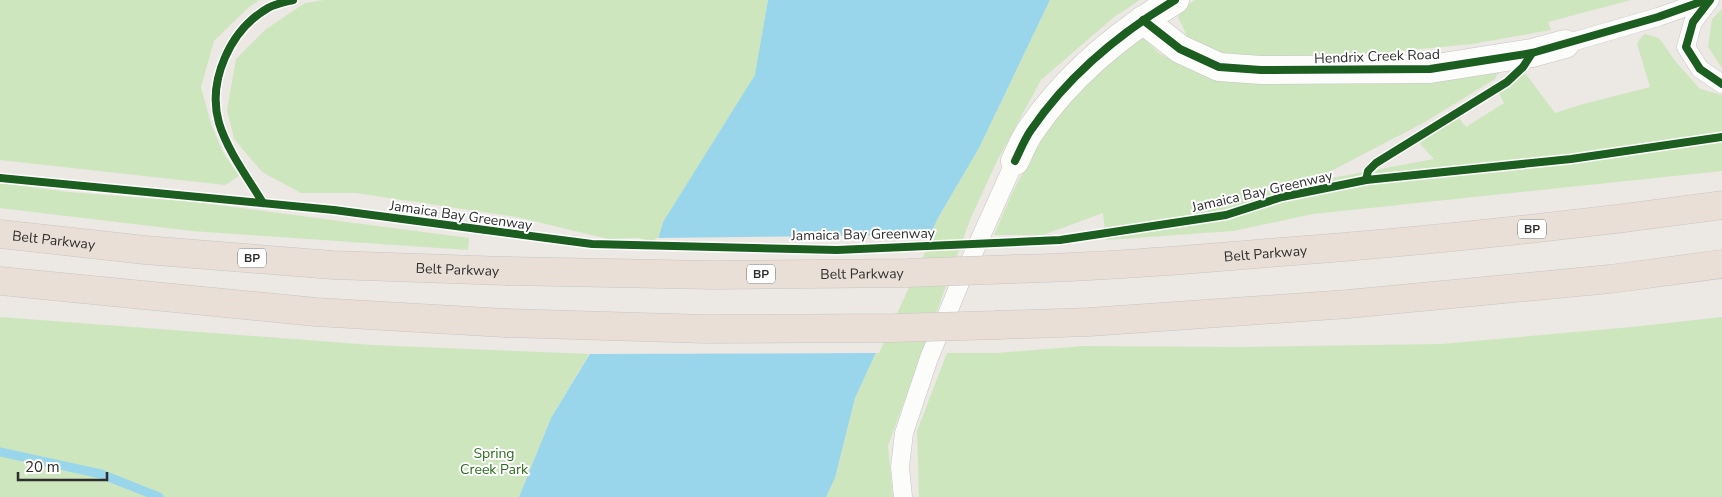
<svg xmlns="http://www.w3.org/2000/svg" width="1722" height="497" viewBox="0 0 1722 497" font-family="'Nunito Sans',sans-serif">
	<rect width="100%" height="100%" fill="#ece8e4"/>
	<!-- green -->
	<g fill="#cee6be">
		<path d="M 0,0 L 259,0 L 248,8 L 214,41 L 201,87 L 211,124 L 223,152 L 239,176 L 225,185 L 0,160 Z"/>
		<path d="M 324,0 L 768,0 L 756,75 L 663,222 L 657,243 L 638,238 L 608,239 L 517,217 L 356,193 L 301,193 L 262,172 L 234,139 L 227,110 L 236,59 L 266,29 L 305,3 Z"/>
		<path d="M 1050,0 L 1140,0 L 1114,17 L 1041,80 L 996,163 L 970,220 L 888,446 L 893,497 L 826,497 L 835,478 L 855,398 L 938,218 L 979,148 Z"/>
		<path d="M 1195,0 L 1631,0 L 1548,22 L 1551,30 L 1472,44 L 1307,60 L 1213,52 L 1188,38 L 1178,17 L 1187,5 Z"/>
		<path d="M 1722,9 L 1722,68 L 1708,47 L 1712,19 Z"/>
		<path d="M 1645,34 L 1659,38 L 1676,62 L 1700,89 L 1722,95 L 1722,171 L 1313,214 L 1233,231 L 1106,240 L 1103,213 L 1043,235 L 994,235 L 1013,191 L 1041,139 L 1079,88 L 1141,36 L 1160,54 L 1211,78 L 1501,69 L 1495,79 L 1425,122 L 1310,182 L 1434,159 L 1420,144 L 1423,140 L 1458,117 L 1466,127 L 1504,103 L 1498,91 L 1525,73 L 1555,113 L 1583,104 L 1650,87 L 1637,44 L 1642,36 Z"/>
		<path d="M 0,183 L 69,192 L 196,202 L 469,238 L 468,250 L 192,231 L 0,208 Z"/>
		<path d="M 0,317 L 372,345 L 589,354 L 551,418 L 519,497 L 0,497 Z"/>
		<path d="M 1722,317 L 1722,497 L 919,497 L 917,431 L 947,353 L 996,353 L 1083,346 L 1245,347 L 1441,344 L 1632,327 Z"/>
	</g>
	<!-- water -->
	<path fill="#99d6ec" d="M 768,0 L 1050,0 L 979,148 L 938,218 L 855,398 L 835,478 L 826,497 L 519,497 L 551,418 L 657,243 L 663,222 L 755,75 Z"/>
	<!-- pier -->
	<path fill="#ece8e4" d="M 933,235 L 879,353 L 586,354 L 633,270 L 656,238 Z"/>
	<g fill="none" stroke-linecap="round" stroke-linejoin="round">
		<!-- stream -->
		<path stroke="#99d6ec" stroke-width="9" d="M 0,452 L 101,474 L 159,497"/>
		<!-- lane casing -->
		<g stroke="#c5c4c5" stroke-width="19">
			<g id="lane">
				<path d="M 1710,0 L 1693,22 L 1686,47 L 1700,69 L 1722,84"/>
				<path d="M 1565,44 L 1658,17 L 1706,0"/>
				<path d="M 903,497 L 900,467 L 904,433 L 929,358 L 960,283 L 1015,161"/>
			</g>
		</g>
		<!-- street casing -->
		<g stroke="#c5c4c5" stroke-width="29">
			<g id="street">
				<path d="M 1143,20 L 1180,49 L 1219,67 L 1261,70 L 1430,69 L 1532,53 L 1565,44"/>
				<path d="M 1015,161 C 1020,151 1024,140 1031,130 C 1068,76 1118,34 1175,0"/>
			</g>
		</g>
		<!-- highway casing -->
		<g stroke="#c6c5c4" stroke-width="29">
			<g id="highway">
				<path id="s1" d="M 0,234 L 145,250 L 333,265 L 506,271"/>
				<path id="s2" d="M 1015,269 C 1100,267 1184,260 1268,253 C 1420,242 1571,226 1722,205"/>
				<path d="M 0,281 L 316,312 L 505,323"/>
				<path d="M 999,325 L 1089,322 L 1348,304 L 1610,279 L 1722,264"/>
			</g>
		</g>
		<!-- lane -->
		<use href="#lane" stroke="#fcfcfb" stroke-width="18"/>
		<!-- street -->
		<use href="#street" stroke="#fcfcfb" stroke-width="28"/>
		<!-- highway -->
		<use href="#highway" stroke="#eadfd6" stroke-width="28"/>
		<!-- highway-bridge casing -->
		<g stroke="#c6c5c4" stroke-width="29" stroke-linecap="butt">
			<g id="highway-bridge">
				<path id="s3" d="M 506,271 L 713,275 L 908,273 L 1015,269"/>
				<path d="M 505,323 L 706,329 L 894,328 L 999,325"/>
			</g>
		</g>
		<!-- highway-bridge -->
		<use href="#highway-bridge" stroke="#eadfd6" stroke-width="28"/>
		<!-- cycleway casing -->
		<g stroke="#fff" stroke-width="11">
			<g id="cycleway">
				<path d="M 1710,0 L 1693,22 L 1686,47 L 1700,69 L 1722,84"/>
				<path d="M 1143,20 L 1180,49 L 1219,67 L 1261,70 L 1430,69 L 1532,53 L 1658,17 L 1706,0"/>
				<path d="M 1015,161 C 1020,151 1024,140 1031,130 C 1068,76 1118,34 1175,0"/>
				<path d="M 0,178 L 334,210 L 592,244 L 837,250 L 1060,240 L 1226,215 L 1282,197 L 1366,180 L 1571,159 L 1722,137"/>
				<path d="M 1366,180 L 1368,171 L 1376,163 L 1507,82 L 1523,67 L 1532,53"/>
				<path d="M 263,203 C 248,178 228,152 219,123 C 207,81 230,30 268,8 C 275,4 285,2 293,0"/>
			</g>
		</g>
		<!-- cycleway -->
		<use href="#cycleway" stroke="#1b5e20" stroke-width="8"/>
	</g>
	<g text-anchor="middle" stroke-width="4" stroke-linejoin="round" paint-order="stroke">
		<!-- shield labels -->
		<g fill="#fff" stroke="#6d6d6d" stroke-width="1">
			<rect x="1518" y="219.5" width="28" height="19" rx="4"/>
			<rect x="238" y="248.5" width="28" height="19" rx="4"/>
			<rect x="747" y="264.5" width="28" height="19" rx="4"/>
		</g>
		<g font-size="12" font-weight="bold" fill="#2e2e2e">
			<text x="1532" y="233">BP</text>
			<text x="252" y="262">BP</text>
			<text x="761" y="278">BP</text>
		</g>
		<!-- street labels -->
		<g font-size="14" fill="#2e2e2e" stroke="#fff">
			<text transform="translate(1377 56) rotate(-2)" y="5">Hendrix Creek Road</text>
			<text transform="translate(1262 191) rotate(-13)" y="5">Jamaica Bay Greenway</text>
			<text transform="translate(461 215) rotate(8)" y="5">Jamaica Bay Greenway</text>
			<text transform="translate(863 234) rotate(-1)" y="5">Jamaica Bay Greenway</text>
			<text dy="5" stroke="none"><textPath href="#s1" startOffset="54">Belt Parkway</textPath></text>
			<text dy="5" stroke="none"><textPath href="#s2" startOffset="251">Belt Parkway</textPath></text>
			<text dy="5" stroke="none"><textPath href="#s1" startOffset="459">Belt Parkway</textPath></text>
			<text dy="5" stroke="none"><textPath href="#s3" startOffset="356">Belt Parkway</textPath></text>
		</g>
		<!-- park labels -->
		<g font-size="14" fill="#2c6e1b" stroke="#fff">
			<text x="494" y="458">Spring<tspan x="494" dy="16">Creek Park</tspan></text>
		</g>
	</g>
	<!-- scale -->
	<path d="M18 472v8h89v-8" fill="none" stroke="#2e2e2e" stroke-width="2.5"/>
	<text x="25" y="472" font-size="15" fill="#2e2e2e" stroke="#ffffff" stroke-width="4" paint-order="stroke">20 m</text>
</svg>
